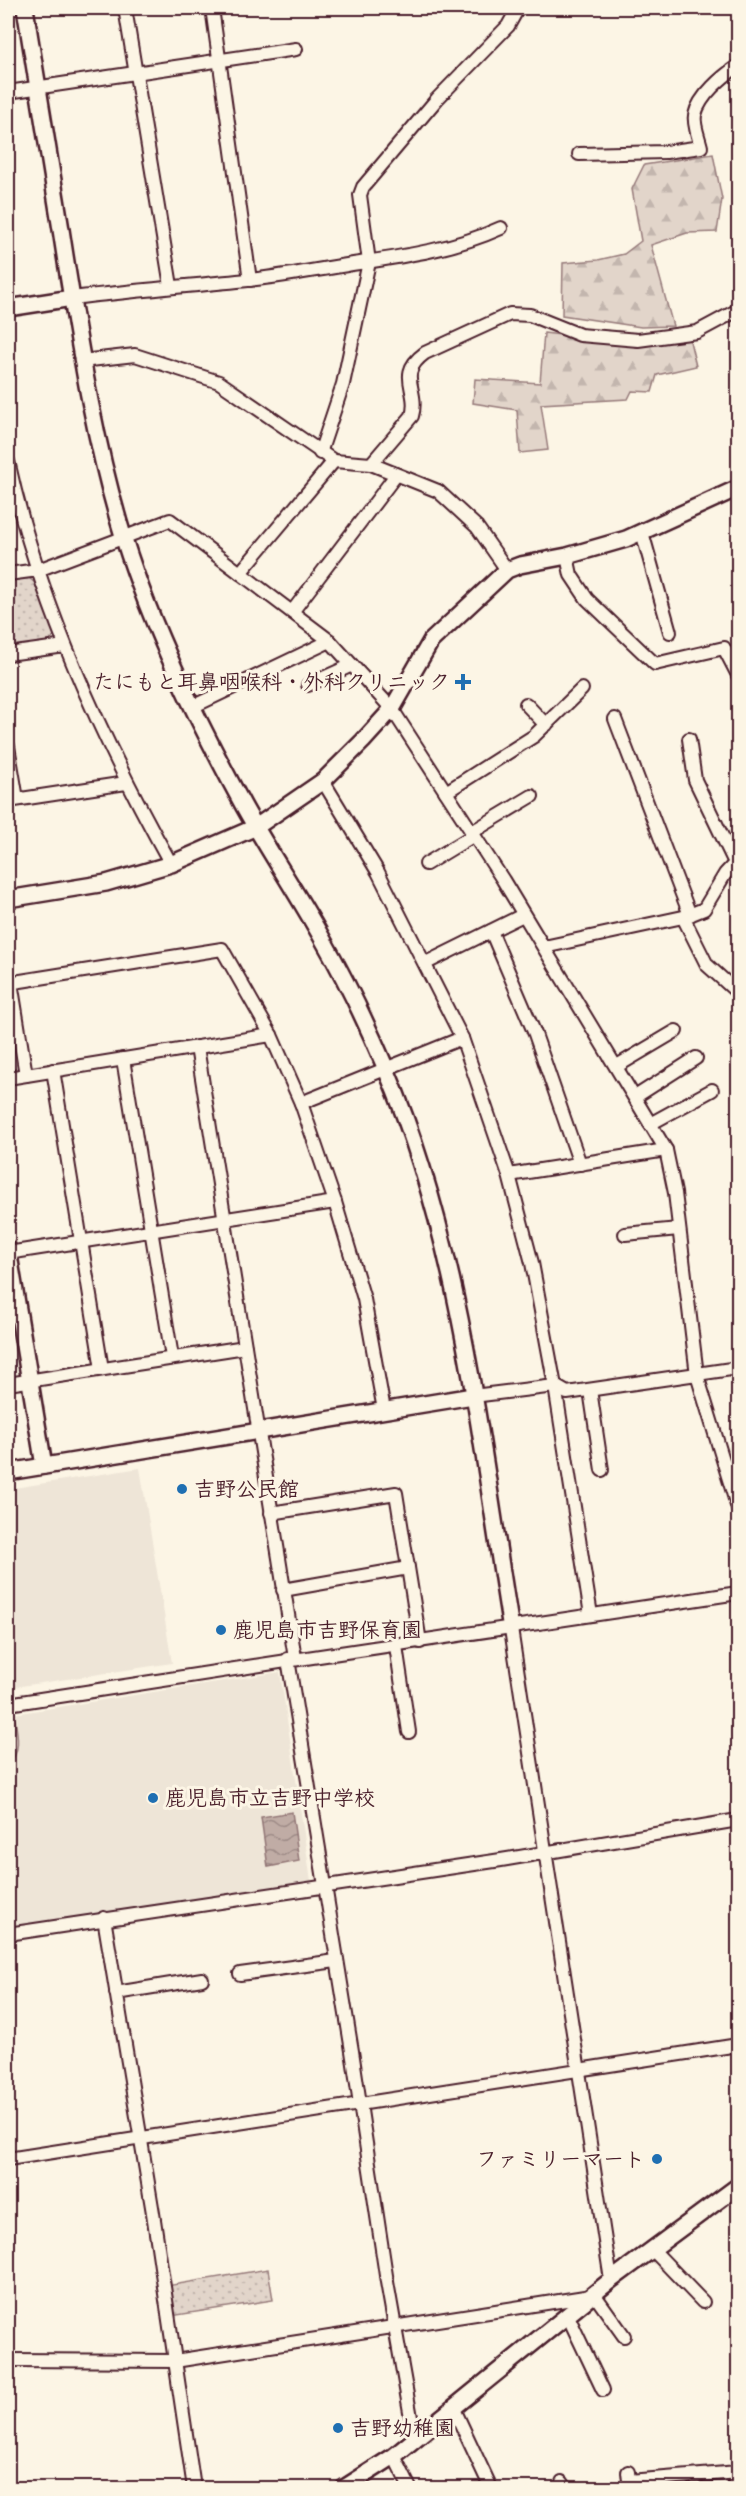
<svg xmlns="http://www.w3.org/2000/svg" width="746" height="2496" viewBox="0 0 746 2496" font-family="'Architects Daughter','Klee One',sans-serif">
	<defs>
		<pattern id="grass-dots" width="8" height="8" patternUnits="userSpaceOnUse" patternTransform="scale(1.5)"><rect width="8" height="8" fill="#e2d5ca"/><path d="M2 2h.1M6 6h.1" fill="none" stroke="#c3b6ae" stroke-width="1.8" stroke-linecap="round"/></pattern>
		<pattern id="forest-firs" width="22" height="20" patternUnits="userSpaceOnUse" patternTransform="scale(1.5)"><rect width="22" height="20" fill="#e2d5ca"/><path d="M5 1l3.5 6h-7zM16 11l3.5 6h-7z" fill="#c3b6ae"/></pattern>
		<pattern id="water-waves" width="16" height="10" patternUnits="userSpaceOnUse" patternTransform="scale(1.5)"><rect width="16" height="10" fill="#c0aca5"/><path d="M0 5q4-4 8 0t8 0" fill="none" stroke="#9e8b87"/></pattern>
	</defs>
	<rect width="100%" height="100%" fill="#fcf5e5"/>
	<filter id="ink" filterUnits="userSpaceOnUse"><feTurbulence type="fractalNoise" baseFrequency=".0167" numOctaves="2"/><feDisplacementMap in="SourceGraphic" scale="12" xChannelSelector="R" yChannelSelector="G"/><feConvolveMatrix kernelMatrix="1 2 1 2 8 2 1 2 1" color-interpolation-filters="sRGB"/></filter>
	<g filter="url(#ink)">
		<!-- built -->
		<g fill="#eee5d7">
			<path d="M 140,1468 L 172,1663 L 8,1688 L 8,1489 Z"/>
			<path d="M 280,1672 L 311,1881 L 8,1927 L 8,1715 Z"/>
		</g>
		<!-- grass -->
		<g fill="url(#grass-dots)" stroke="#967a7a" stroke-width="1.5">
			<path d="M 29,578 L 35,583 L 55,635 L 49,642 L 8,648 L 8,581 Z"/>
			<path d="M 268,2269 L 273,2300 L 171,2316 L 166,2286 Z"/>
		</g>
		<!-- forest -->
		<g fill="url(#forest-firs)" stroke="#967a7a" stroke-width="1.5">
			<path d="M 713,154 L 722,199 L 717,232 L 687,233 L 651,245 L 673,326 L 641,327 L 562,315 L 563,263 L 598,260 L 624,254 L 641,241 L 632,189 L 644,165 Z"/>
			<path d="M 544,333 L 638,344 L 689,337 L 696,366 L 657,375 L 652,392 L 632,391 L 628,399 L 541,404 L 548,450 L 520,453 L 517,410 L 473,403 L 475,379 L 540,383 Z"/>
			<path d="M 15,1720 C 18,1736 21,1753 8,1765 L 8,1722 Z"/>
		</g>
		<!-- water -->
		<path fill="url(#water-waves)" stroke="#917474" stroke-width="1.5" d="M 292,1812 L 299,1861 L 268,1867 L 261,1817 Z"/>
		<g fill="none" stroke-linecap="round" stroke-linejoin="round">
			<!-- minor casing -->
			<g stroke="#4a1f2b" stroke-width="16">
				<g id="minor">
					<path d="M 125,8 L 171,286"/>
					<path d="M 212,8 L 250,280"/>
					<path d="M 8,92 L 296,49"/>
					<path d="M 579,154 L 666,152 L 701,147 C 699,138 693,124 695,115 C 699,96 723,76 738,66"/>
					<path d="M 72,298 C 131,291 189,286 248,280 C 281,277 314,270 347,265 C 399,257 453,250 501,228"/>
					<path d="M 81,361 L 135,355 L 219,382 L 334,461 L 371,464 L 438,491 L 477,527 L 507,570"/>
					<path d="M 320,453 L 343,384 L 369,262 L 360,195 L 363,187 L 437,99 L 508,26 L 518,8"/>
					<path d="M 8,461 C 39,603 101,738 171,864"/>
					<path d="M 371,464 L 412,416 C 420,389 395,375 425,353 L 510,314 L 530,315 L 580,335 L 638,340 L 697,332 L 738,310"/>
					<path d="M 642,532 L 670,632"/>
					<path d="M 567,556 L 571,575 L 587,599 L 655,664 L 724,648 L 738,675"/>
					<path d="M 240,573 L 334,461"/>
					<path d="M 8,574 L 38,570 L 170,520 L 330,641 L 392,709 L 503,880 L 666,1150 L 675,1193 L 697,1375 L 738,1509"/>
					<path d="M 292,612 L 396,475"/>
					<path d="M 8,654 L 65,646"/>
					<path d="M 308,685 L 352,665"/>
					<path d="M 526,704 L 546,725"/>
					<path d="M 192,707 L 330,641"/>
					<path d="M 615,719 L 690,915"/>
					<path d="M 689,739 L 695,780 L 735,863"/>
					<path d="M 8,746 L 17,799"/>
					<path d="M 323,781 L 378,872 L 462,1038 L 509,1175 L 532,1263 L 555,1386 L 591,1615"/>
					<path d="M 446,792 L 534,736 L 582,689"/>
					<path d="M 8,801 L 126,783"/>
					<path d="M 472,832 L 532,796"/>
					<path d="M 426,864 L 474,835"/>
					<path d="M 684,917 L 704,909 L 725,874 L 738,860"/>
					<path d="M 491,931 L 535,1034 L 580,1164"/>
					<path d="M 544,947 L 683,917 L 707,965 L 738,993"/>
					<path d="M 426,963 L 523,915"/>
					<path d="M 11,982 L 26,1075"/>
					<path d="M 8,983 L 222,949 L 271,1035 L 301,1103 L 335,1202 L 364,1299 L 384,1410"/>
					<path d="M 197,1047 L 295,1658"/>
					<path d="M 123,1059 L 172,1357"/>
					<path d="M 617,1066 L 676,1031"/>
					<path d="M 53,1070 L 102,1369"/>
					<path d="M 8,1078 L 271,1035"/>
					<path d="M 635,1097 L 696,1058"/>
					<path d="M 301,1103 L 462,1038"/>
					<path d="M 650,1124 L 712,1090"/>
					<path d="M 509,1175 L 666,1150"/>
					<path d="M 625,1234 L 679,1229"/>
					<path d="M 8,1253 L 335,1202"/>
					<path d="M 8,1384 L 245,1347"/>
					<path d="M 590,1390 L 602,1470"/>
					<path d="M 473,1396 L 555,1386 L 567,1393 L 738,1368"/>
					<path d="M 271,1513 L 396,1493 L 420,1642"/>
					<path d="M 283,1590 L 408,1568"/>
					<path d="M 511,1629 L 611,2280"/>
					<path d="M 396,1646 L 409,1732"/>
					<path d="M 288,1659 L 352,2051 L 387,2282 L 415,2440"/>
					<path d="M 8,1704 C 251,1665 495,1631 738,1593"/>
					<path d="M 104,1918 L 153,2213 L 194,2488"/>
					<path d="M 8,1934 L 501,1860 L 738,1820"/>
					<path d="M 240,1974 L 336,1961"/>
					<path d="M 116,1993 L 202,1979"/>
					<path d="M 8,2159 L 738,2045"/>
					<path d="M 652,2249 L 703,2302"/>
					<path d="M 594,2294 L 624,2336"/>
					<path d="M 567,2314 L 603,2390"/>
					<path d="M 8,2360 L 175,2361 L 591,2296"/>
					<path d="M 454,2409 L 491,2488"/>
					<path d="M 394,2456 L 410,2488"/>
					<path d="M 628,2472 L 629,2481 L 738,2472"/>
					<path d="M 562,2482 L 566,2488"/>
					<path d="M 733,2488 L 738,2470"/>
				</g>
			</g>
			<!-- tertiary casing -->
			<g stroke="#4a1f2b" stroke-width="20">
				<g id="tertiary">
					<path d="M 25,8 C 39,92 53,177 66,262 C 81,355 96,449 124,539 C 153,631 197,720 243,805 C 268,850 297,893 322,938 C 346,980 367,1024 386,1069 C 461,1245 480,1441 511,1629"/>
					<path d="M 8,308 L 72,298"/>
					<path d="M 8,899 L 106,883 L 137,874 L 171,864 L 256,827 L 323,781 L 363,741 L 392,709 L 431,641 L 507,570 L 520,565 L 567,556 L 626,539 L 738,488"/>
					<path d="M 8,1249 L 44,1466"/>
					<path d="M 8,1472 L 473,1396"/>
					<path d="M 344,2488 L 394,2456 L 611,2280 L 738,2186"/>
				</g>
			</g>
			<!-- minor -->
			<use href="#minor" stroke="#fcf5e5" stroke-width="12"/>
			<!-- tertiary -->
			<use href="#tertiary" stroke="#fcf5e5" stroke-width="15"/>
		</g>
	</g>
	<!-- markers -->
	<g fill="#1f6fb2" stroke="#fcf5e5" stroke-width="2">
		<path d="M460 673h6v6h6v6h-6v6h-6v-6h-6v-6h6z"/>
		<circle cx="182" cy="1489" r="6"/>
		<circle cx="221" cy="1630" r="6"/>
		<circle cx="153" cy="1798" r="6"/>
		<circle cx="657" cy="2159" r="6"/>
		<circle cx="338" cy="2428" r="6"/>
	</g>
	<g text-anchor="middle" stroke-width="6" stroke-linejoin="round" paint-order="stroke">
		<!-- poi labels -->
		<g font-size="21" font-weight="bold" fill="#4a1f2b" stroke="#fcf5e5" text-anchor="start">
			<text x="450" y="689" text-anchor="end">たにもと耳鼻咽喉科・外科クリニック</text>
			<text x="194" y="1496">吉野公民館</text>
			<text x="233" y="1637">鹿児島市吉野保育園</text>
			<text x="165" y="1805">鹿児島市立吉野中学校</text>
			<text x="645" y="2166" text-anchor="end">ファミリーマート</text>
			<text x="350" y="2435">吉野幼稚園</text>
		</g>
	</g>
	<!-- margin -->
	<rect width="746" height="2496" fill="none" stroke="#fcf5e5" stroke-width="30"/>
	<rect x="15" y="15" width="716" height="2466" fill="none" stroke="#4a1f2b" stroke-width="2" filter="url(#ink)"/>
</svg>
